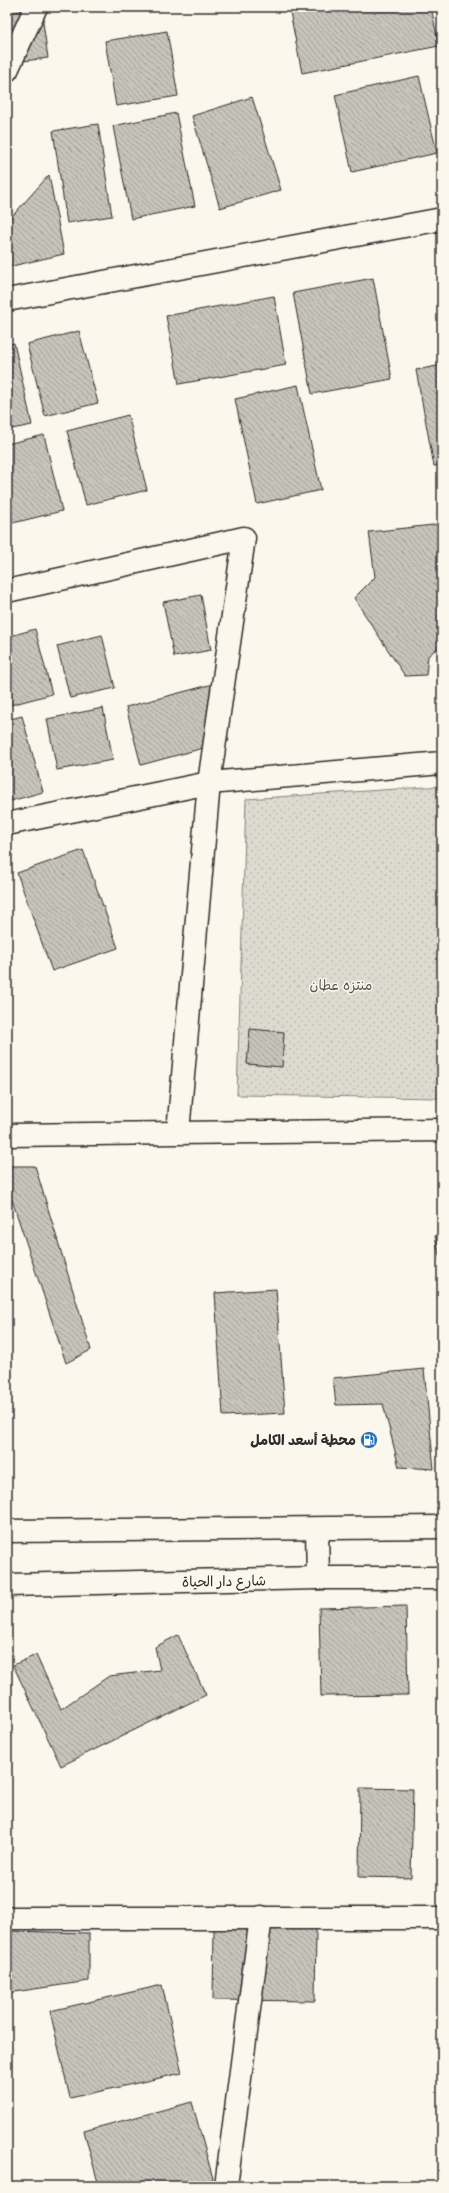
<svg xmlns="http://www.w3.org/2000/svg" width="449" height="2193" viewBox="0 0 449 2193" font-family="Delius,'Playpen Sans Arabic',sans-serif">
	<defs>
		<pattern id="park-dots" width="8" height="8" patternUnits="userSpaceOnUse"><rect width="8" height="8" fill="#dddad0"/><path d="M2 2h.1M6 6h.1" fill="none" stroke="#bebbb3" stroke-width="1.8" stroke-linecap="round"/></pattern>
		<pattern id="building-back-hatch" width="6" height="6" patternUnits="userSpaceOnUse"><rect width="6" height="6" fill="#c7c4bc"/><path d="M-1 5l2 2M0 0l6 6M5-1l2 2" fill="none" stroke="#a29f99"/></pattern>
	</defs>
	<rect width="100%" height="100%" fill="#fbf7ec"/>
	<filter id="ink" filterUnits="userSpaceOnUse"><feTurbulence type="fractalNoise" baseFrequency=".025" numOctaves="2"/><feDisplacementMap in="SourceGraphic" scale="8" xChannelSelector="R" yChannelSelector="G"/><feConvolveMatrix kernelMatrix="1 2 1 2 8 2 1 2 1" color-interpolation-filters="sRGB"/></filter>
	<g filter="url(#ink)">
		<!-- park -->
		<path fill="url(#park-dots)" stroke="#84827e" d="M 442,786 L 442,1098 L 237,1095 L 246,799 Z"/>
		<!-- building -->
		<g fill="url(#building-back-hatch)" stroke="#2b2b2b">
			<path d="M 289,7 L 431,7 L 439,46 L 302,73 Z"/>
			<path d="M 41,8 L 48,58 L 7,63 L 7,13 Z"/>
			<path d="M 167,31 L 178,96 L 116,106 L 105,41 Z"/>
			<path d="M 419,76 L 437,153 L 352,172 L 335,95 Z"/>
			<path d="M 252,97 L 281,190 L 220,208 L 192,116 Z"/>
			<path d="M 176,113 L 195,206 L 131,219 L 113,126 Z"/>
			<path d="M 98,124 L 112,216 L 67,223 L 53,131 Z"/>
			<path d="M 49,175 L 64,254 L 8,267 L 7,222 Z"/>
			<path d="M 373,278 L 392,379 L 312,394 L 293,293 Z"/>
			<path d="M 274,296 L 286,365 L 179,384 L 166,316 Z"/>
			<path d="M 79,331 L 98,403 L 45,416 L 27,344 Z"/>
			<path d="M 14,343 L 32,425 L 7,430 L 7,345 Z"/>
			<path d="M 442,365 L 442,465 L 434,466 L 416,370 Z"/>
			<path d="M 298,385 L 321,490 L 257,504 L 235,399 Z"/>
			<path d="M 128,415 L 147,490 L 86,505 L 67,431 Z"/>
			<path d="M 44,435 L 62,511 L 13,523 L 7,500 L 7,444 Z"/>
			<path d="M 442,524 L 442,644 L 428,656 L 426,675 L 405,676 L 354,598 L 375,577 L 369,532 Z"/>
			<path d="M 201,595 L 211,650 L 174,657 L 163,602 Z"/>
			<path d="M 35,629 L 52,694 L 7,706 L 7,637 Z"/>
			<path d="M 102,635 L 115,688 L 70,698 L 57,646 Z"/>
			<path d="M 213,684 L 229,741 L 141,765 L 126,707 Z"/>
			<path d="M 103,708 L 113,760 L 57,770 L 47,719 Z"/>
			<path d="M 22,716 L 43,792 L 7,802 L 7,720 Z"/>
			<path d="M 83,850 L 118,948 L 52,971 L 17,873 Z"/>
			<path d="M 250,1029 L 284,1032 L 282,1067 L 247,1064 Z"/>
			<path d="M 7,1166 L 35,1166 L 91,1350 L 66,1363 L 10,1194 L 7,1194 Z"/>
			<path d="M 442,1234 L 442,1269 L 435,1236 Z"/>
			<path d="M 276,1289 L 285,1413 L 223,1416 L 215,1293 Z"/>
			<path d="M 424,1369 L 434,1469 L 399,1467 L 383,1404 L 336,1405 L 333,1378 Z"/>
			<path d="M 406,1606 L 408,1695 L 321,1696 L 319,1608 Z"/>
			<path d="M 178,1635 L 206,1695 L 61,1766 L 13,1665 L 36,1655 L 61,1709 L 109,1676 L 160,1670 L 155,1647 Z"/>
			<path d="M 360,1788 L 413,1789 L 411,1878 L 359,1877 Z"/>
			<path d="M 214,1928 L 316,1929 L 315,2001 L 213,2000 Z"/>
			<path d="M 7,1931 L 89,1933 L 89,1981 L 7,1993 Z"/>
			<path d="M 162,1985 L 182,2073 L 70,2098 L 50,2011 Z"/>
			<path d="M 192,2102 L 215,2186 L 99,2186 L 84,2131 Z"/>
		</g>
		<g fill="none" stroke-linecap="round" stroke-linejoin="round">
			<!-- street casing -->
			<g stroke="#2b2b2b" stroke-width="25">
				<g id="street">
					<path d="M 7,70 L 36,7"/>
					<path d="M 7,300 L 442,219"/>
					<path d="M 7,591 L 244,538 L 209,783 L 178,1132"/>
					<path d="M 7,824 L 209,783 L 442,763"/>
					<path d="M 7,1135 L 442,1130"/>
					<path d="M 7,1918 L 442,1918"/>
					<path d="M 226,2186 L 261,1917"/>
				</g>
			</g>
			<!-- secondary casing -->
			<g stroke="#2b2b2b" stroke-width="25">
				<g id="secondary">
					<path d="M 317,1529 L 318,1578"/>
					<path d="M 7,1531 L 442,1527"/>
					<path d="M 7,1585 L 318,1578 L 442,1578"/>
				</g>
			</g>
			<!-- street -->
			<use href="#street" stroke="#fbf7ec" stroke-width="22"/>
			<!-- secondary -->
			<use href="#secondary" stroke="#fbf7ec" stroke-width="22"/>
		</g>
	</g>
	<!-- icons -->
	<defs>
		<g id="fuel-disc" transform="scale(0.9)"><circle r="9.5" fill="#1f6fb2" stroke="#fbf7ec"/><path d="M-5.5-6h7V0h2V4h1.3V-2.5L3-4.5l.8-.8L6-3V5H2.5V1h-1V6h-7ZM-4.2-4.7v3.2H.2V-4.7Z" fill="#fff"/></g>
	</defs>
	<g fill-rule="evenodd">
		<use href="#fuel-disc" x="369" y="1440"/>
	</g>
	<g text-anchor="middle" stroke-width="3" stroke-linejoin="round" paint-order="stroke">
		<!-- park labels -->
		<g font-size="14" fill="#585754" stroke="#fbf7ec">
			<text x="341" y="990">منتزه عطان</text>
		</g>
		<!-- poi labels -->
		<g font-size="14" font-weight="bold" fill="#2b2b2b" stroke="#fbf7ec" text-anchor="end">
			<text x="356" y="1445">محطة أسعد الكامل</text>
		</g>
		<!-- street labels -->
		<g font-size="14" fill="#2b2b2b" stroke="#fbf7ec">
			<text transform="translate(224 1581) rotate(-1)" y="5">شارع دار الحياة</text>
		</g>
	</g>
	<!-- margin -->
	<rect width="449" height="2193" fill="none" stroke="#fbf7ec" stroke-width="24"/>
	<rect x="12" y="12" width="425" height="2169" fill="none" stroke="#2b2b2b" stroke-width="1.5" filter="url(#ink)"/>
</svg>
